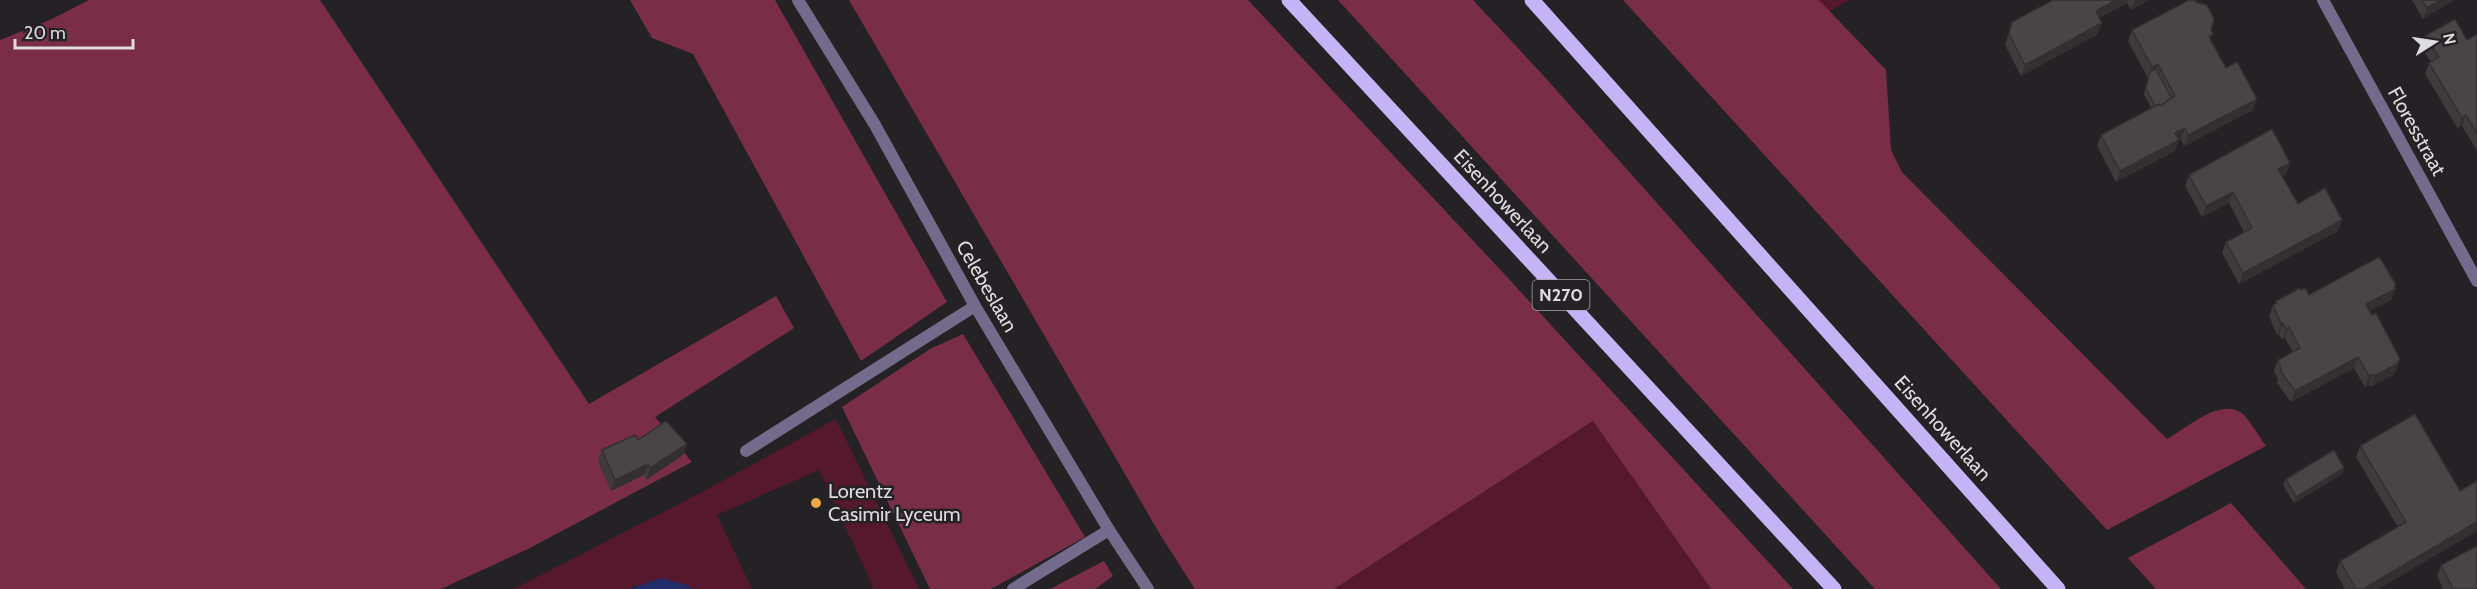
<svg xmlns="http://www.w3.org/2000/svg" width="2477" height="589" viewBox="0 0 2477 589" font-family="Cabin,sans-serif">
	<rect width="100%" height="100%" fill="#242225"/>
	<!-- green -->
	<g fill="#55182d">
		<path d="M 1819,0 L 1850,0 L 1829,11 Z"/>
		<path d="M 836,419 L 919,589 L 874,589 L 819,470 L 717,515 L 752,589 L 692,589 L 687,585 L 636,585 L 630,589 L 514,589 L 704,491 Z"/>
		<path d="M 1593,421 L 1711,589 L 1334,589 Z"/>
	</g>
	<!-- forest -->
	<g fill="#792d46">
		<path d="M 89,0 L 320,0 L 589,404 L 776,296 L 794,328 L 655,417 L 692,462 L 528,549 L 441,589 L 0,589 L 0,40 L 52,19 Z"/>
		<path d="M 630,0 L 775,0 L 947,302 L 861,361 L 693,54 L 652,38 Z"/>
		<path d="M 849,0 L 1248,0 L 1508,278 L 1793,589 L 1711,589 L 1593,421 L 1334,589 L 1195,589 L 1161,536 Z"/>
		<path d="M 1338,0 L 1473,0 L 1542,74 L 2001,589 L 1875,589 Z"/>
		<path d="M 1623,0 L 1819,0 L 1886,70 L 1891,150 L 1902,172 L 2167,439 C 2186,429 2222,395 2244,415 C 2252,424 2259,436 2266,446 L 2107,530 Z"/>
		<path d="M 963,334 L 1085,537 L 991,589 L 930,589 L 842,407 L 930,349 Z"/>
		<path d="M 2231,503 L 2306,589 L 2156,589 L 2128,558 Z"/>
		<path d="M 1104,561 L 1113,576 L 1095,589 L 1050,589 Z"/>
	</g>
	<!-- water -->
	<path fill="#242d6b" d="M 661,578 L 687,585 L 692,589 L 630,589 Z"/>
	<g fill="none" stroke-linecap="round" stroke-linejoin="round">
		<!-- service -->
		<g stroke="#736b8b" stroke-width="12">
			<path d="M 746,451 L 975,306"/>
			<path d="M 1013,589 L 1109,530"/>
		</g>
		<!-- minor -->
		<g stroke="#736b8b" stroke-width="12">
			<path d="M 798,0 L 875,125 L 975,306 L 1109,530 L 1148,589"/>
			<path d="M 2323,0 L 2477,281"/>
		</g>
		<!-- primary -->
		<g stroke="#c4b4f6" stroke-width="15">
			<path d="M 1289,0 L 1834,589"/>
			<path d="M 1532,0 L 2058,589"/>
		</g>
	</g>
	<!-- wall -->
	<g fill="#3f3b3d">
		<path d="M 2053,0 L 2149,0 L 2131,10 L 2127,3 L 2099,18 L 2098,34 L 2021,76 L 2005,45 L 2012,22 Z"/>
		<path d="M 2412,0 L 2454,0 L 2423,19 Z"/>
		<path d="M 2132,30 L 2211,30 L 2211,40 L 2226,68 L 2253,110 L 2184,146 L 2181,139 L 2178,140 L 2175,151 L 2116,182 L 2097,146 L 2101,135 L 2151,108 L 2144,94 L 2148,78 L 2128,41 Z"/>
		<path d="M 2425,36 L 2467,40 L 2477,36 L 2477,151 L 2462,126 L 2458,129 L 2425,74 L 2429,63 L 2431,62 L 2421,47 Z"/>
		<path d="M 2290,163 L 2286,174 L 2282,176 L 2298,204 L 2338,231 L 2239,284 L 2222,253 L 2226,242 L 2244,232 L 2229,203 L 2202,217 L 2185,186 L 2189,175 Z"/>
		<path d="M 2395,289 L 2391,300 L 2370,311 L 2400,359 L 2396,370 L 2393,375 L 2370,387 L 2369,385 L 2365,387 L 2354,368 L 2291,402 L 2277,383 L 2278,380 L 2274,371 L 2278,360 L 2293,352 L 2285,338 L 2282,340 L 2279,334 L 2277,335 L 2269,316 L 2273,305 L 2275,304 L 2276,301 L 2301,290 L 2309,295 Z"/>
		<path d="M 638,440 L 687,444 L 683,455 L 646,480 L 644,475 L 611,491 L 598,461 L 602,450 Z"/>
		<path d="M 2360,446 L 2477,531 L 2378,589 L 2345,589 L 2336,572 L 2340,561 L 2398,527 L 2356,457 Z"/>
		<path d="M 2344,468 L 2342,474 L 2294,503 L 2283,485 L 2286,479 Z"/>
		<path d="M 2441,565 L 2477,589 L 2443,589 L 2437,576 Z"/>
	</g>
	<!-- shaded-wall -->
	<g fill="#333032">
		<path d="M 2116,0 L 2128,0 L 2127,3 L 2092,22 L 2096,11 Z"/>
		<path d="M 2135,0 L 2149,0 L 2131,10 Z"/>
		<path d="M 2440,0 L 2454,0 L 2423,19 L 2427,8 Z"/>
		<path d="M 2102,23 L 2098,34 L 2021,76 L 2025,65 Z"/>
		<path d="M 2158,64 L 2154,75 L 2150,72 L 2152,67 Z"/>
		<path d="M 2257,99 L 2253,110 L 2184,146 L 2188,135 Z"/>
		<path d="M 2466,115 L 2462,126 L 2458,129 L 2462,118 Z"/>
		<path d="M 2185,128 L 2181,139 L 2171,144 L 2175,133 Z"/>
		<path d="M 2179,140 L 2175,151 L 2116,182 L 2120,171 Z"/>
		<path d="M 2290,163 L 2286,174 L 2274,180 L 2278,169 Z"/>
		<path d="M 2233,192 L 2229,203 L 2202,217 L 2206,206 Z"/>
		<path d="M 2342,220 L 2338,231 L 2239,284 L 2243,273 Z"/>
		<path d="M 2395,289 L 2391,300 L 2362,315 L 2366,304 Z"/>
		<path d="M 2283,323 L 2279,334 L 2277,335 L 2281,324 Z"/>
		<path d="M 2289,327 L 2285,338 L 2282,340 L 2286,329 Z"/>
		<path d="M 2358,357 L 2354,368 L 2291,402 L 2295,391 Z"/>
		<path d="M 2400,359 L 2396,370 L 2393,375 L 2370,387 L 2374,376 Z"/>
		<path d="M 2373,374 L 2369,385 L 2365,387 L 2369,376 Z"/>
		<path d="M 687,444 L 683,455 L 646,480 L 650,468 Z"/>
		<path d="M 648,464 L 644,475 L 611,491 L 615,480 Z"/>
		<path d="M 2344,468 L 2342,474 L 2294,503 L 2296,497 Z"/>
		<path d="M 2477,522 L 2477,531 L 2378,589 L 2363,589 Z"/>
	</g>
	<!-- building -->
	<g fill="#494547" stroke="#333032" stroke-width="1.5">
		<path d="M 2053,0 L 2116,0 L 2096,11 L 2102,23 L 2025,65 L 2009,34 L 2012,22 Z"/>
		<path d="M 2189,0 L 2195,0 L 2196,2 L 2207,5 L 2214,19 L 2211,30 L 2213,34 L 2209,37 L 2226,68 L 2237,62 L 2257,99 L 2188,135 L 2185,128 L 2175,133 L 2179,140 L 2120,171 L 2101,135 L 2159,104 L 2160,106 L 2175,96 L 2158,64 L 2152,67 L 2132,30 Z"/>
		<path d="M 2422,0 L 2440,0 L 2427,8 Z"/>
		<path d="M 2455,19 L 2467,40 L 2476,35 L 2477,36 L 2477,133 L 2466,115 L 2462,118 L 2429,63 L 2439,57 L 2425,36 Z"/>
		<path d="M 2156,69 L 2171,98 L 2160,106 L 2159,104 L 2155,106 L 2146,88 L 2150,72 Z"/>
		<path d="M 2272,129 L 2290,163 L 2278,169 L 2298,204 L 2325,188 L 2342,220 L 2243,273 L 2226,242 L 2252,228 L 2233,192 L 2206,206 L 2189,175 Z"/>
		<path d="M 2377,258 L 2380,258 L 2395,283 L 2395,289 L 2366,304 L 2372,315 L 2376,313 L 2400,359 L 2397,364 L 2374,376 L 2373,374 L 2369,376 L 2358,357 L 2295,391 L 2281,372 L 2282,371 L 2278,360 L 2300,348 L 2289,327 L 2286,329 L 2283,323 L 2281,324 L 2273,305 L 2277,303 L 2276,301 L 2300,288 L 2301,290 L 2305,288 L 2309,295 Z"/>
		<path d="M 2415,414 L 2460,491 L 2477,481 L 2477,522 L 2363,589 L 2356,589 L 2340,561 L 2406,522 L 2360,446 Z"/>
		<path d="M 666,421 L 687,444 L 650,468 L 648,464 L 615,480 L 602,450 L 635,435 L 638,440 Z"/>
		<path d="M 2334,450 L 2344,468 L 2296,497 L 2286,479 Z"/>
		<path d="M 2477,546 L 2477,589 L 2453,589 L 2441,565 Z"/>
	</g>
	<!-- markers -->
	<circle fill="#f1a540" stroke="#242225" stroke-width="2" cx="816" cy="503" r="6"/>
	<g text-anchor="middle" stroke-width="5" stroke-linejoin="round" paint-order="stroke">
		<!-- shield labels -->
		<rect fill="#242225" stroke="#a6a4a6" stroke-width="1.5" x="1532.5" y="280" width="57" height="30" rx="4.5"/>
		<g font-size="18" font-weight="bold" fill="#dddcde">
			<text x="1561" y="301">N270</text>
		</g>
		<!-- street labels -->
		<g font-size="20" fill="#dddcde" stroke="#242225">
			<text transform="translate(2417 131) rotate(61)" y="7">Floresstraat</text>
			<text transform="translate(1503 201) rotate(47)" y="7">Eisenhowerlaan</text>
			<text transform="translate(987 286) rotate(60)" y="7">Celebeslaan</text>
			<text transform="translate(1943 428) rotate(48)" y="7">Eisenhowerlaan</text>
		</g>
		<!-- poi labels -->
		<g font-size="20" fill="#dddcde" stroke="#242225" text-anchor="start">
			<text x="828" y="498">Lorentz<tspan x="828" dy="23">Casimir Lyceum</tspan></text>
		</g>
	</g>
	<!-- north arrow -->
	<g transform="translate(2435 42) rotate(78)" stroke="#242225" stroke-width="4.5" paint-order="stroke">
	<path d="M0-4.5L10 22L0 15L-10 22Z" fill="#dddcde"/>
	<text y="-9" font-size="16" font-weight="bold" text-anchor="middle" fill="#dddcde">N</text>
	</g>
	<!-- scale -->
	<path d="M15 39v9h118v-9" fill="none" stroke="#dddcde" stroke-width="3"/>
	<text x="24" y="39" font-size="18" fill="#dddcde" stroke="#242225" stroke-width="4.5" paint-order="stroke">20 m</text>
</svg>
